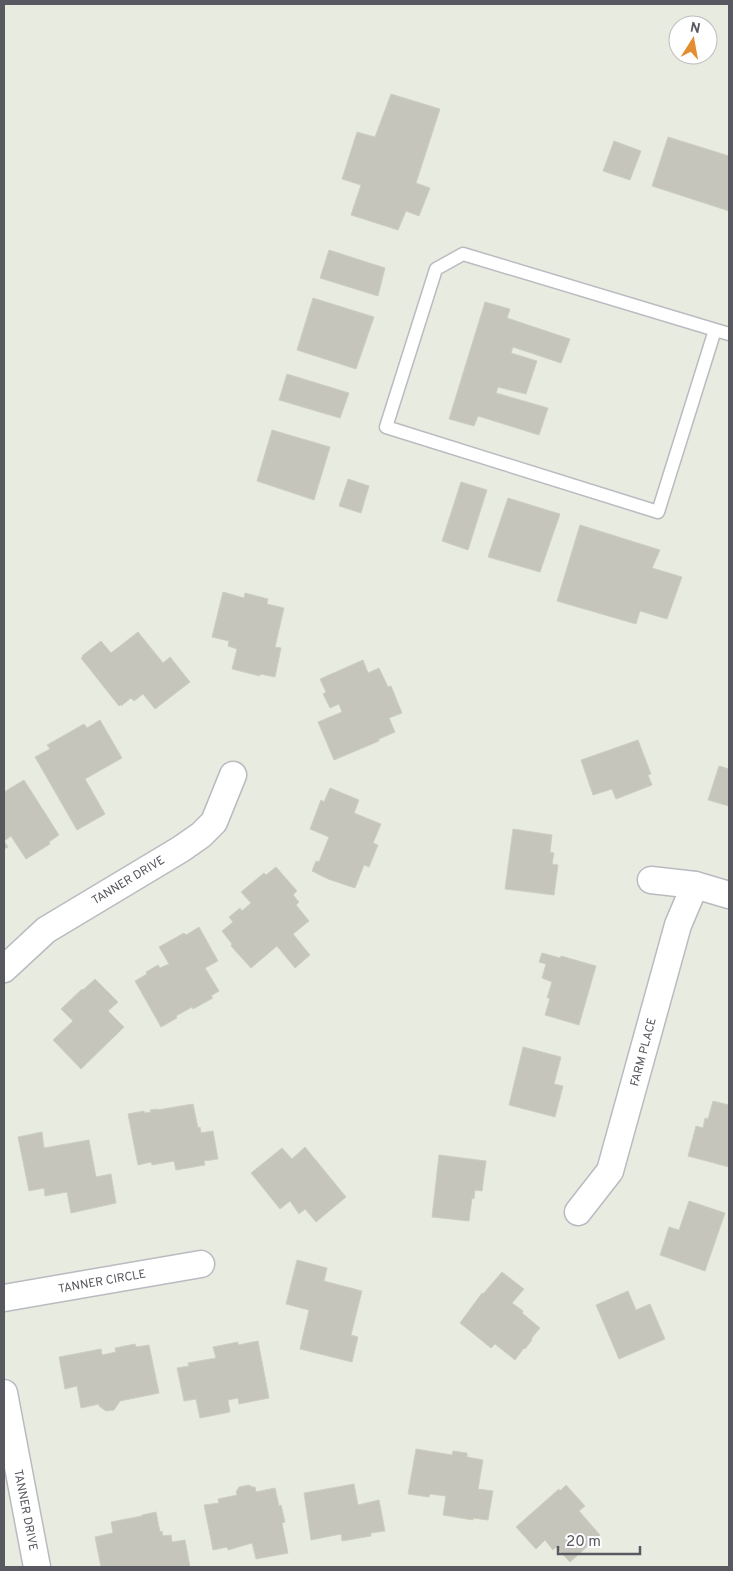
<svg xmlns="http://www.w3.org/2000/svg" width="733" height="1571" viewBox="0 0 733 1571" font-family="Overpass,sans-serif">
	<rect width="100%" height="100%" fill="#e8ebdf"/>
	<!-- building -->
	<g fill="#c5c5bc" stroke="#cdcfbe">
		<path d="M 391,94 L 440,109 L 416,183 L 430,188 L 419,216 L 406,211 L 398,230 L 351,215 L 361,185 L 342,179 L 357,132 L 375,137 Z"/>
		<path d="M 668,137 L 729,156 L 729,211 L 652,186 Z"/>
		<path d="M 614,141 L 641,151 L 630,180 L 603,171 Z"/>
		<path d="M 329,250 L 385,268 L 378,296 L 320,278 Z"/>
		<path d="M 313,298 L 374,317 L 356,369 L 297,350 Z"/>
		<path d="M 485,302 L 510,309 L 507,318 L 570,339 L 561,363 L 513,347 L 511,353 L 537,361 L 526,394 L 498,387 L 496,393 L 548,408 L 539,435 L 478,416 L 474,426 L 449,419 Z"/>
		<path d="M 287,374 L 349,393 L 340,418 L 279,400 Z"/>
		<path d="M 272,430 L 330,447 L 314,500 L 257,481 Z"/>
		<path d="M 348,479 L 369,486 L 361,513 L 339,506 Z"/>
		<path d="M 461,482 L 487,490 L 468,550 L 442,541 Z"/>
		<path d="M 508,498 L 560,514 L 540,572 L 488,557 Z"/>
		<path d="M 580,525 L 660,550 L 652,568 L 682,577 L 667,619 L 640,611 L 636,624 L 557,601 Z"/>
		<path d="M 223,592 L 244,598 L 245,593 L 268,599 L 267,604 L 284,608 L 275,647 L 281,648 L 275,677 L 260,674 L 260,676 L 232,669 L 237,649 L 228,646 L 229,641 L 212,637 Z"/>
		<path d="M 138,632 L 163,663 L 170,657 L 190,682 L 155,709 L 143,694 L 134,701 L 131,698 L 121,706 L 121,704 L 119,706 L 81,658 L 83,657 L 82,656 L 101,641 L 111,653 Z"/>
		<path d="M 363,660 L 368,673 L 379,668 L 388,687 L 391,686 L 402,713 L 389,718 L 395,732 L 379,739 L 379,741 L 334,760 L 318,722 L 342,712 L 339,704 L 330,708 L 323,694 L 326,692 L 320,679 Z"/>
		<path d="M 100,720 L 122,758 L 85,779 L 105,814 L 77,830 L 35,757 L 50,749 L 47,745 L 84,724 L 87,728 Z"/>
		<path d="M 638,740 L 651,774 L 648,775 L 652,785 L 616,799 L 612,789 L 593,795 L 581,760 Z"/>
		<path d="M 719,766 L 729,769 L 729,806 L 708,800 Z"/>
		<path d="M 24,780 L 59,835 L 49,842 L 50,844 L 26,859 L 11,836 L 4,841 L 8,847 L 4,849 L 4,792 Z"/>
		<path d="M 330,788 L 359,800 L 354,813 L 381,824 L 373,843 L 378,845 L 369,867 L 364,865 L 355,888 L 328,879 L 312,871 L 316,861 L 319,862 L 329,837 L 310,829 L 321,800 L 324,802 Z"/>
		<path d="M 513,829 L 552,835 L 550,852 L 554,853 L 552,864 L 558,865 L 554,895 L 505,889 Z"/>
		<path d="M 276,867 L 297,891 L 293,895 L 299,902 L 296,905 L 309,921 L 293,934 L 310,955 L 295,968 L 277,946 L 251,968 L 231,946 L 232,944 L 222,931 L 233,922 L 229,917 L 240,908 L 242,911 L 251,903 L 241,892 L 264,873 L 266,875 Z"/>
		<path d="M 199,927 L 218,961 L 205,968 L 219,991 L 211,996 L 213,998 L 193,1009 L 192,1007 L 176,1016 L 177,1018 L 161,1027 L 135,981 L 147,974 L 146,972 L 158,965 L 160,968 L 169,964 L 159,947 L 184,933 L 186,935 Z"/>
		<path d="M 542,953 L 560,958 L 561,956 L 596,966 L 579,1025 L 545,1015 L 550,998 L 547,998 L 552,982 L 542,978 L 546,964 L 539,962 Z"/>
		<path d="M 95,979 L 118,1002 L 108,1011 L 124,1027 L 81,1069 L 53,1040 L 73,1021 L 61,1009 L 82,989 L 83,990 Z"/>
		<path d="M 523,1047 L 561,1057 L 554,1084 L 563,1086 L 555,1117 L 509,1105 Z"/>
		<path d="M 713,1101 L 729,1105 L 729,1167 L 688,1156 L 696,1126 L 703,1128 L 705,1118 L 708,1119 Z"/>
		<path d="M 193,1104 L 198,1128 L 200,1127 L 201,1133 L 213,1131 L 218,1159 L 204,1161 L 205,1165 L 176,1170 L 174,1161 L 152,1165 L 151,1162 L 138,1165 L 128,1114 L 144,1111 L 145,1113 L 151,1112 L 150,1110 L 157,1109 L 157,1110 Z"/>
		<path d="M 42,1132 L 44,1148 L 89,1140 L 96,1177 L 111,1174 L 116,1203 L 71,1213 L 67,1192 L 45,1196 L 44,1188 L 29,1191 L 18,1137 Z"/>
		<path d="M 305,1147 L 346,1197 L 316,1222 L 305,1209 L 299,1214 L 290,1201 L 280,1209 L 251,1173 L 282,1148 L 292,1159 Z"/>
		<path d="M 439,1155 L 486,1161 L 482,1191 L 475,1190 L 474,1199 L 472,1198 L 469,1221 L 432,1217 Z"/>
		<path d="M 689,1201 L 725,1213 L 705,1271 L 660,1255 L 669,1227 L 679,1230 Z"/>
		<path d="M 297,1260 L 327,1268 L 324,1281 L 362,1291 L 351,1335 L 358,1337 L 352,1362 L 300,1349 L 309,1310 L 286,1304 Z"/>
		<path d="M 502,1272 L 524,1289 L 512,1303 L 523,1311 L 522,1313 L 540,1328 L 531,1339 L 532,1340 L 525,1349 L 524,1348 L 515,1360 L 495,1344 L 491,1348 L 460,1323 L 482,1293 L 483,1294 Z"/>
		<path d="M 628,1291 L 636,1310 L 650,1304 L 665,1339 L 619,1359 L 596,1305 Z"/>
		<path d="M 258,1341 L 269,1398 L 239,1404 L 238,1398 L 228,1400 L 230,1412 L 200,1418 L 196,1399 L 184,1401 L 177,1368 L 189,1366 L 188,1363 L 216,1358 L 213,1347 L 238,1342 L 238,1345 Z"/>
		<path d="M 135,1344 L 136,1347 L 149,1345 L 159,1393 L 120,1401 L 114,1410 L 106,1411 L 99,1406 L 99,1404 L 81,1408 L 77,1386 L 65,1389 L 59,1357 L 101,1349 L 102,1355 L 116,1352 L 115,1348 Z"/>
		<path d="M 416,1449 L 452,1455 L 453,1451 L 467,1453 L 467,1457 L 483,1460 L 478,1489 L 493,1491 L 488,1520 L 473,1518 L 473,1520 L 443,1515 L 446,1496 L 430,1494 L 429,1497 L 408,1494 Z"/>
		<path d="M 354,1484 L 358,1505 L 379,1500 L 385,1531 L 371,1533 L 371,1536 L 342,1541 L 341,1534 L 311,1540 L 304,1493 Z"/>
		<path d="M 249,1485 L 252,1487 L 255,1487 L 256,1492 L 275,1488 L 279,1506 L 281,1505 L 285,1522 L 282,1523 L 288,1553 L 256,1559 L 252,1543 L 228,1550 L 227,1547 L 213,1550 L 204,1505 L 219,1503 L 218,1499 L 237,1495 L 236,1492 L 239,1487 Z"/>
		<path d="M 566,1485 L 585,1506 L 579,1511 L 600,1535 L 570,1562 L 556,1547 L 553,1550 L 545,1540 L 536,1549 L 516,1527 L 559,1489 L 560,1491 Z"/>
		<path d="M 156,1512 L 160,1532 L 162,1531 L 163,1536 L 171,1535 L 172,1542 L 185,1540 L 190,1567 L 101,1567 L 95,1537 L 113,1533 L 111,1522 L 142,1516 L 142,1515 Z"/>
	</g>
	<g fill="none" stroke-linecap="round" stroke-linejoin="round">
		<!-- service casing -->
		<g stroke="#babac1" stroke-width="15">
			<path id="service" d="M 715,330 L 658,512 L 386,427 L 436,269 L 463,254 L 729,334"/>
		</g>
		<!-- minor casing -->
		<g stroke="#babac1" stroke-width="29">
			<g id="minor">
				<path d="M 651,880 L 695,885 L 729,895"/>
				<path d="M 4,969 L 46,930 L 181,849 L 201,835 L 214,822 L 233,775"/>
				<path d="M 578,1212 L 610,1171 L 678,925 L 695,885"/>
				<path d="M 4,1298 L 201,1264"/>
				<path d="M 4,1393 L 37,1567"/>
			</g>
		</g>
		<!-- service -->
		<use href="#service" stroke="#fff" stroke-width="12"/>
		<!-- minor -->
		<use href="#minor" stroke="#fff" stroke-width="26"/>
	</g>
	<g text-anchor="middle" stroke-width="4.5" stroke-linejoin="round" paint-order="stroke">
		<!-- street labels -->
		<g font-size="12" fill="#585860" stroke="#fff">
			<text transform="translate(128 880) rotate(-31)" y="4">TANNER DRIVE</text>
			<text transform="translate(643 1052) rotate(-75)" y="4">FARM PLACE</text>
			<text transform="translate(102 1281) rotate(-10)" y="4">TANNER CIRCLE</text>
			<text transform="translate(26 1510) rotate(79)" y="4">TANNER DRIVE</text>
		</g>
	</g>
	<!-- border -->
	<rect width="733" height="1571" fill="none" stroke="#585860" stroke-width="10"/>
	<!-- north arrow -->
	<g transform="translate(693 40) rotate(11)"><circle r="24" fill="#ffffff" stroke="#bcbcbf"/>
	<path d="M0-4L9 19L0 12L-9 19Z" fill="#e18d30"/>
	<text y="-8" font-size="14" font-weight="bold" text-anchor="middle" fill="#585860">N</text>
	</g>
	<!-- scale -->
	<path d="M558 1546v8h82v-8" fill="none" stroke="#585860" stroke-width="2.5"/>
	<text x="566" y="1546" font-size="15" fill="#585860" stroke="#ffffff" stroke-width="4" paint-order="stroke">20 m</text>
</svg>
